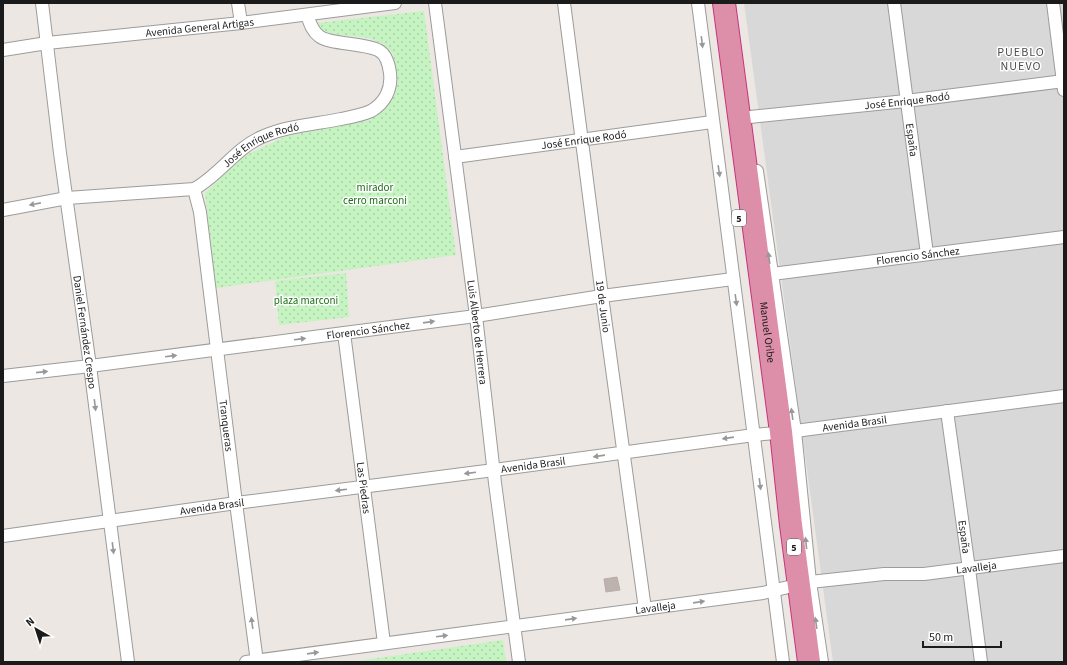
<svg xmlns="http://www.w3.org/2000/svg" width="1067" height="665" viewBox="0 0 1067 665" font-family="'Source Sans 3',sans-serif">
	<defs>
		<pattern id="park-dots" width="8" height="8" patternUnits="userSpaceOnUse"><rect width="8" height="8" fill="#c5f3c1"/><path d="M2 2h.1M6 6h.1" fill="none" stroke="#a9d0a5" stroke-width="1.8" stroke-linecap="round"/></pattern>
	</defs>
	<rect width="100%" height="100%" fill="#ece7e2"/>
	<!-- residential -->
	<path fill="#d9d8d8" d="M 744,3 L 1064,3 L 1064,662 L 833,662 Z"/>
	<!-- park -->
	<g fill="url(#park-dots)">
		<path d="M 424,11 L 456,255 L 216,288 L 205,193 L 244,156 L 287,136 L 370,120 L 387,107 L 398,83 L 393,54 L 383,44 L 369,38 L 324,33 L 317,23 Z"/>
		<path d="M 346,273 L 349,317 L 279,325 L 275,281 Z"/>
		<path d="M 503,640 L 506,662 L 350,662 Z"/>
	</g>
	<!-- building -->
	<path fill="#bcb2af" stroke="#bcaca6" d="M 617,577 L 620,590 L 606,592 L 604,579 Z"/>
	<g fill="none" stroke-linecap="round" stroke-linejoin="round">
		<!-- street casing -->
		<g stroke="#9c9c9c" stroke-width="14">
			<g id="street">
				<path id="s1" d="M 42,3 L 60,153 L 90,366 L 128,662"/>
				<path d="M 238,3 L 241,23"/>
				<path id="s2" d="M 435,3 L 476,316 L 495,483 L 519,662"/>
				<path id="s3" d="M 564,3 L 602,296 L 645,609"/>
				<path d="M 698,3 L 783,662"/>
				<path id="s4" d="M 894,3 L 927,254"/>
				<path d="M 1053,3 L 1064,90"/>
				<path id="s5" d="M 3,50 L 47,43 L 241,23 L 395,3"/>
				<path id="s6" d="M 750,117 L 906,101 L 1064,81"/>
				<path id="s7" d="M 455,157 L 712,122"/>
				<path d="M 757,171 L 795,431 L 810,582 L 822,662"/>
				<path id="s8" d="M 194,189 L 200,212 L 236,503 L 257,662"/>
				<path id="s9" d="M 3,210 L 67,198 L 194,189 C 220,175 236,147 264,136 C 287,126 316,124 341,119 C 351,117 362,115 371,111 C 385,103 392,89 390,73 C 389,65 386,54 378,50 C 363,43 328,44 319,36 C 312,31 310,23 307,15"/>
				<path id="s10" d="M 772,274 L 1064,237"/>
				<path id="s11" d="M 344,333 L 384,643"/>
				<path id="s12" d="M 3,376 L 90,366 L 344,333 L 476,316 L 602,296 L 733,279"/>
				<path id="s13" d="M 947,411 L 969,569 L 981,662"/>
				<path id="s14" d="M 3,536 L 236,503 L 494,470 L 754,435 L 795,431 L 1064,396"/>
				<path id="s15" d="M 246,662 L 763,593 L 810,582 L 884,574 L 924,574 L 1064,556"/>
			</g>
		</g>
		<!-- highway casing -->
		<g stroke="#c5337d" stroke-width="24">
			<g id="highway">
				<path id="s16" d="M 724,3 L 781,432 L 791,525 L 809,662"/>
			</g>
		</g>
		<!-- street -->
		<use href="#street" stroke="#fff" stroke-width="12"/>
		<!-- highway -->
		<use href="#highway" stroke="#dd8faa" stroke-width="22"/>
	</g>
	<!-- one-way arrows -->
	<defs><path id="oneway-solid" d="M-6-.8H1V-3.2L6.5 0L1 3.2V.8H-6Z"/></defs>
	<g fill="#989898">
		<use href="#oneway-solid" transform="translate(702 42) rotate(83)"/>
		<use href="#oneway-solid" transform="translate(719 171) rotate(82)"/>
		<use href="#oneway-solid" transform="translate(35 204) rotate(169)"/>
		<use href="#oneway-solid" transform="translate(769 258) rotate(-98)"/>
		<use href="#oneway-solid" transform="translate(736 300) rotate(82)"/>
		<use href="#oneway-solid" transform="translate(429 322) rotate(-8)"/>
		<use href="#oneway-solid" transform="translate(300 339) rotate(-7)"/>
		<use href="#oneway-solid" transform="translate(171 356) rotate(-7)"/>
		<use href="#oneway-solid" transform="translate(42 372) rotate(-6)"/>
		<use href="#oneway-solid" transform="translate(95 405) rotate(83)"/>
		<use href="#oneway-solid" transform="translate(792 414) rotate(-98)"/>
		<use href="#oneway-solid" transform="translate(728 438) rotate(172)"/>
		<use href="#oneway-solid" transform="translate(599 456) rotate(172)"/>
		<use href="#oneway-solid" transform="translate(470 473) rotate(173)"/>
		<use href="#oneway-solid" transform="translate(760 484) rotate(83)"/>
		<use href="#oneway-solid" transform="translate(341 490) rotate(173)"/>
		<use href="#oneway-solid" transform="translate(806 543) rotate(-96)"/>
		<use href="#oneway-solid" transform="translate(113 548) rotate(83)"/>
		<use href="#oneway-solid" transform="translate(699 602) rotate(-8)"/>
		<use href="#oneway-solid" transform="translate(571 619) rotate(-8)"/>
		<use href="#oneway-solid" transform="translate(252 623) rotate(-98)"/>
		<use href="#oneway-solid" transform="translate(816 623) rotate(-98)"/>
		<use href="#oneway-solid" transform="translate(442 636) rotate(-7)"/>
		<use href="#oneway-solid" transform="translate(313 653) rotate(-8)"/>
	</g>
	<g text-anchor="middle" stroke-width="3" stroke-linejoin="round" paint-order="stroke">
		<!-- shield labels -->
		<g fill="#fff" stroke="#5f5f5f" stroke-width="1">
			<rect x="732" y="210" width="14" height="16" rx="3"/>
			<rect x="787" y="539" width="14" height="16" rx="3"/>
		</g>
		<g font-size="10" font-weight="bold" fill="#1b1b1b">
			<text x="739" y="222">5</text>
			<text x="794" y="551">5</text>
		</g>
		<!-- street labels -->
		<g font-size="11" fill="#1b1b1b" stroke="#fff">
			<text dy="4" stroke="none"><textPath href="#s5" startOffset="198">Avenida General Artigas</textPath></text>
			<text dy="4" stroke="none"><textPath href="#s6" startOffset="158">José Enrique Rodó</textPath></text>
			<text dy="4" stroke="none"><textPath href="#s7" startOffset="130">José Enrique Rodó</textPath></text>
			<text dy="4" stroke="none"><textPath href="#s4" startOffset="138">España</textPath></text>
			<text dy="4" stroke="none"><textPath href="#s9" startOffset="274">José Enrique Rodó</textPath></text>
			<text dy="4" stroke="none"><textPath href="#s10" startOffset="147">Florencio Sánchez</textPath></text>
			<text dy="4" stroke="none"><textPath href="#s3" startOffset="306">19 de Junio</textPath></text>
			<text dy="4" stroke="none"><textPath href="#s12" startOffset="368">Florencio Sánchez</textPath></text>
			<text dy="4" stroke="none"><textPath href="#s1" startOffset="332">Daniel Fernández Crespo</textPath></text>
			<text dy="4" stroke="none"><textPath href="#s2" startOffset="332">Luis Alberto de Herrera</textPath></text>
			<text dy="4" stroke="none"><textPath href="#s16" startOffset="332">Manuel Oribe</textPath></text>
			<text dy="4" stroke="none"><textPath href="#s14" startOffset="859">Avenida Brasil</textPath></text>
			<text dy="4" stroke="none"><textPath href="#s8" startOffset="239">Tranqueras</textPath></text>
			<text dy="4" stroke="none"><textPath href="#s14" startOffset="535">Avenida Brasil</textPath></text>
			<text dy="4" stroke="none"><textPath href="#s11" startOffset="156">Las Piedras</textPath></text>
			<text dy="4" stroke="none"><textPath href="#s14" startOffset="211">Avenida Brasil</textPath></text>
			<text dy="4" stroke="none"><textPath href="#s13" startOffset="127">España</textPath></text>
			<text dy="4" stroke="none"><textPath href="#s15" startOffset="737">Lavalleja</textPath></text>
			<text dy="4" stroke="none"><textPath href="#s15" startOffset="413">Lavalleja</textPath></text>
		</g>
		<!-- park labels -->
		<g font-size="11" fill="#1c6e15" stroke="#fff">
			<text x="375" y="191">mirador<tspan x="375" dy="13">cerro marconi</tspan></text>
			<text x="306" y="304">plaza marconi</text>
		</g>
		<!-- neighbourhood labels -->
		<g font-size="12" letter-spacing="1" fill="#4e4e4e" stroke="#fff">
			<text x="1021" y="56">PUEBLO<tspan x="1021" dy="14">NUEVO</tspan></text>
		</g>
	</g>
	<!-- border -->
	<rect width="1067" height="665" fill="none" stroke="#1b1b1b" stroke-width="8"/>
	<!-- north arrow -->
	<g transform="translate(36 629) rotate(321)" stroke="#ffffff" stroke-width="3" paint-order="stroke">
	<path d="M0-3L7 15L0 10L-7 15Z" fill="#1b1b1b"/>
	<text y="-6" font-size="11" font-weight="bold" text-anchor="middle" fill="#1b1b1b">N</text>
	</g>
	<!-- scale -->
	<path d="M923 641v6h78v-6" fill="none" stroke="#1b1b1b" stroke-width="2"/>
	<text x="929" y="641" font-size="12" fill="#1b1b1b" stroke="#ffffff" stroke-width="3" paint-order="stroke">50 m</text>
</svg>
